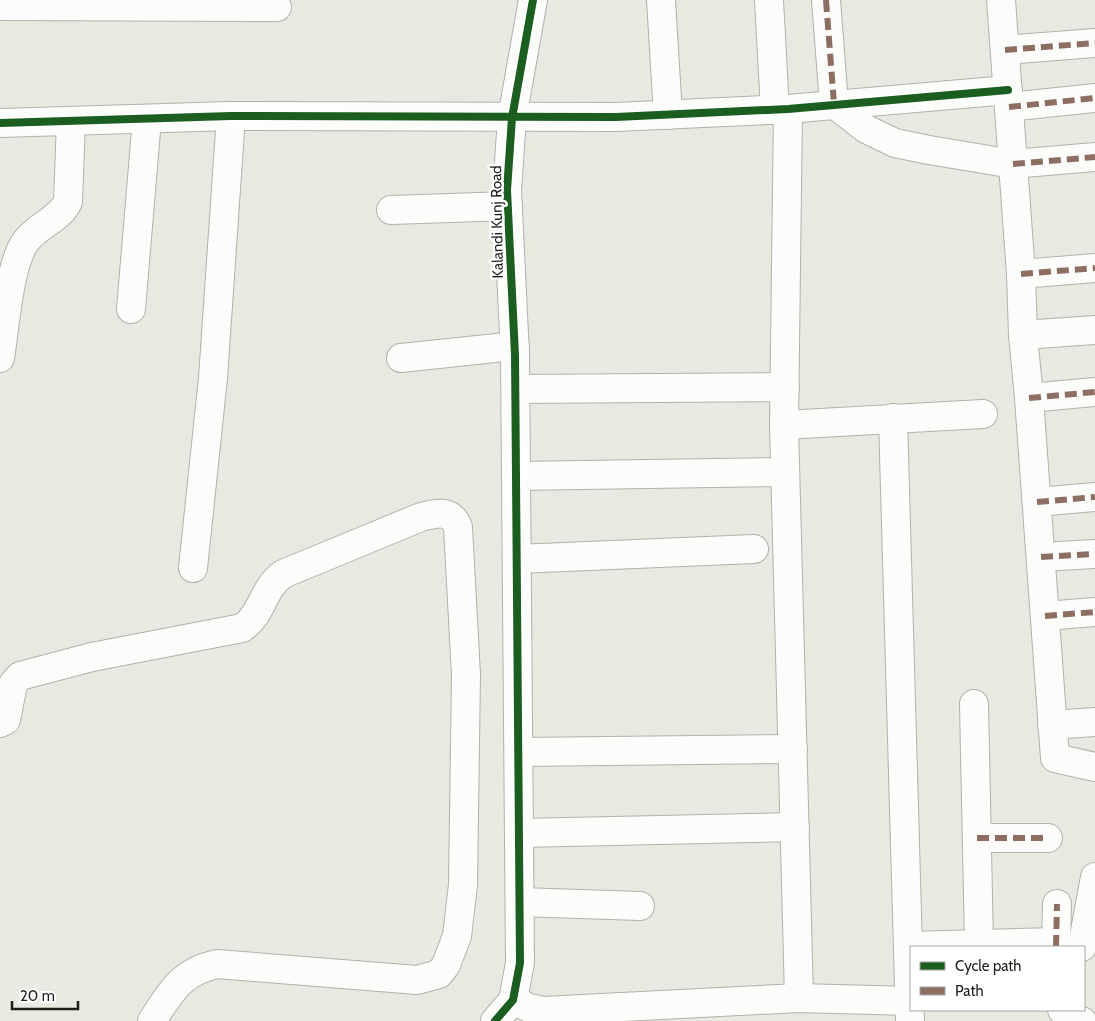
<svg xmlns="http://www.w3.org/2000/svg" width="1095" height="1021" viewBox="0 0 1095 1021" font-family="Cabin,sans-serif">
	<rect width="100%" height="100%" fill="#eae9e1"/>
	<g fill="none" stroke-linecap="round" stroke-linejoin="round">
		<!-- minor casing -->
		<g stroke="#b2b1ab" stroke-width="30">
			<g id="minor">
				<path d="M 661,0 L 668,115"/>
				<path d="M 769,0 L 775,110"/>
				<path d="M 826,0 L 834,104 L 866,129 L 895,143 L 929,150 L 1013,164 L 1095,157"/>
				<path d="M 1001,0 L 1021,274 L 1023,335 L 1029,398 L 1055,758 L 1095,767"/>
				<path d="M 0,6 L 277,7"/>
				<path d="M 1005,50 L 1095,43"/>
				<path d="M 1009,107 L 1095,98"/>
				<path d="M 788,109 L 784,425 L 799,998"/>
				<path d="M 0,123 L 231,116 L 616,117 L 788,109 L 1008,90"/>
				<path d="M 391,210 L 508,206"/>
				<path d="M 1021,274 L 1095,268"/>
				<path d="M 131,309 L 147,119"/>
				<path d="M 1023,335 L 1095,330"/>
				<path d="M 0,358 C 5,328 9,264 26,241 C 38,225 59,220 68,202 L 71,121"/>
				<path d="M 401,358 L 515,346"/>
				<path d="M 516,389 L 785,387"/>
				<path d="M 1029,398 L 1095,392"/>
				<path d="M 893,418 L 910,1021"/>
				<path d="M 784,425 L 983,414"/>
				<path d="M 516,476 L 785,472"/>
				<path d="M 1037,502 L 1095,497"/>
				<path d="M 1041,557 L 1095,554"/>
				<path d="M 517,559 L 754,549"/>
				<path d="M 193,568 L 213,378 L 231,116"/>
				<path d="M 1045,616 L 1095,612"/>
				<path d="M 974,704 L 979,944"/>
				<path d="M 0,723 L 6,720 L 13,684 L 20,676 L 92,657 L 242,628 C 263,614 262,589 283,574 L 421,517 C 437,513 451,509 458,527 L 466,675 L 463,885 L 457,936 L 446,965 L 439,974 L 417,980 L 217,964 C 180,972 171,992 152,1021"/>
				<path d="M 1052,725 L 1095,722"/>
				<path d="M 519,752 L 793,749"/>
				<path d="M 519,833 L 795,827"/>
				<path d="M 977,838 L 1048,838"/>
				<path d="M 520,902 L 640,906"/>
				<path d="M 909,946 L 1056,942"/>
				<path d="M 1056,947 L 1057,904"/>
				<path d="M 1082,947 L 1095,877"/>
				<path d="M 513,1000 L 529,1008 L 543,1011 L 799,998 L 911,1001"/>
				<path d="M 1062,1010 L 1070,1019 L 1082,1021"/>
				<path d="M 495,1021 L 513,1000 L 520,963 L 515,355 L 507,190 L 512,118 L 533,0"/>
			</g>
		</g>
		<!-- minor -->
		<use href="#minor" stroke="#fcfcfa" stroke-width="28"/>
		<!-- quiet -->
		<g stroke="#8d6e63" stroke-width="6" stroke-dasharray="12 6" stroke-linecap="butt">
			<path d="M 826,0 L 834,104"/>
			<path d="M 1005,50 L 1095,43"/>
			<path d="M 1009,107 L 1095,98"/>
			<path d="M 1013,164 L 1095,157"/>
			<path d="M 1021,274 L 1095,268"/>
			<path d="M 1029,398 L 1095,392"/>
			<path d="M 1037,502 L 1095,497"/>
			<path d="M 1041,557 L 1095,554"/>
			<path d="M 1045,616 L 1095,612"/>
			<path d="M 977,838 L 1048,838"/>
			<path d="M 1056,947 L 1057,904"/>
		</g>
		<!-- cycleway casing -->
		<g stroke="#fff" stroke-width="11">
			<g id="cycleway">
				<path d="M 0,123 L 231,116 L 616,117 L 788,109 L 1008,90"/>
				<path d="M 495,1021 L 513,1000 L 520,963 L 515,355 L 507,190 L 512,118 L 533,0"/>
			</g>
		</g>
		<!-- cycleway -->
		<use href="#cycleway" stroke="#1b5e20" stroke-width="8"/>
	</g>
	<g text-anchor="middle" stroke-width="5" stroke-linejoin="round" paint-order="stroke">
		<!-- street labels -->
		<g font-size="15" fill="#1f1f19" stroke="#fff">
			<text transform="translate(497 222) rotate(-91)" y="5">Kalandi Kunj Road</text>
		</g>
	</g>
	<!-- legend -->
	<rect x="910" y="946" width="175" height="65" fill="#ffffff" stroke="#a5a5a3"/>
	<rect x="920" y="962" width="25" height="8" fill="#1b5e20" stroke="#a5a5a3"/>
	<text x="955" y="971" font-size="15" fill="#1f1f19">Cycle path</text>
	<rect x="920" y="987" width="25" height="8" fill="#8d6e63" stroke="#a5a5a3"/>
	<text x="955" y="996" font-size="15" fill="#1f1f19">Path</text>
	<!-- scale -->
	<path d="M12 1001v8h66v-8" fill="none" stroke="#1f1f19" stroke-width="2.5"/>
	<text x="20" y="1001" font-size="15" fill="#1f1f19" stroke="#ffffff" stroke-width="4" paint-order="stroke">20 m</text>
</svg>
